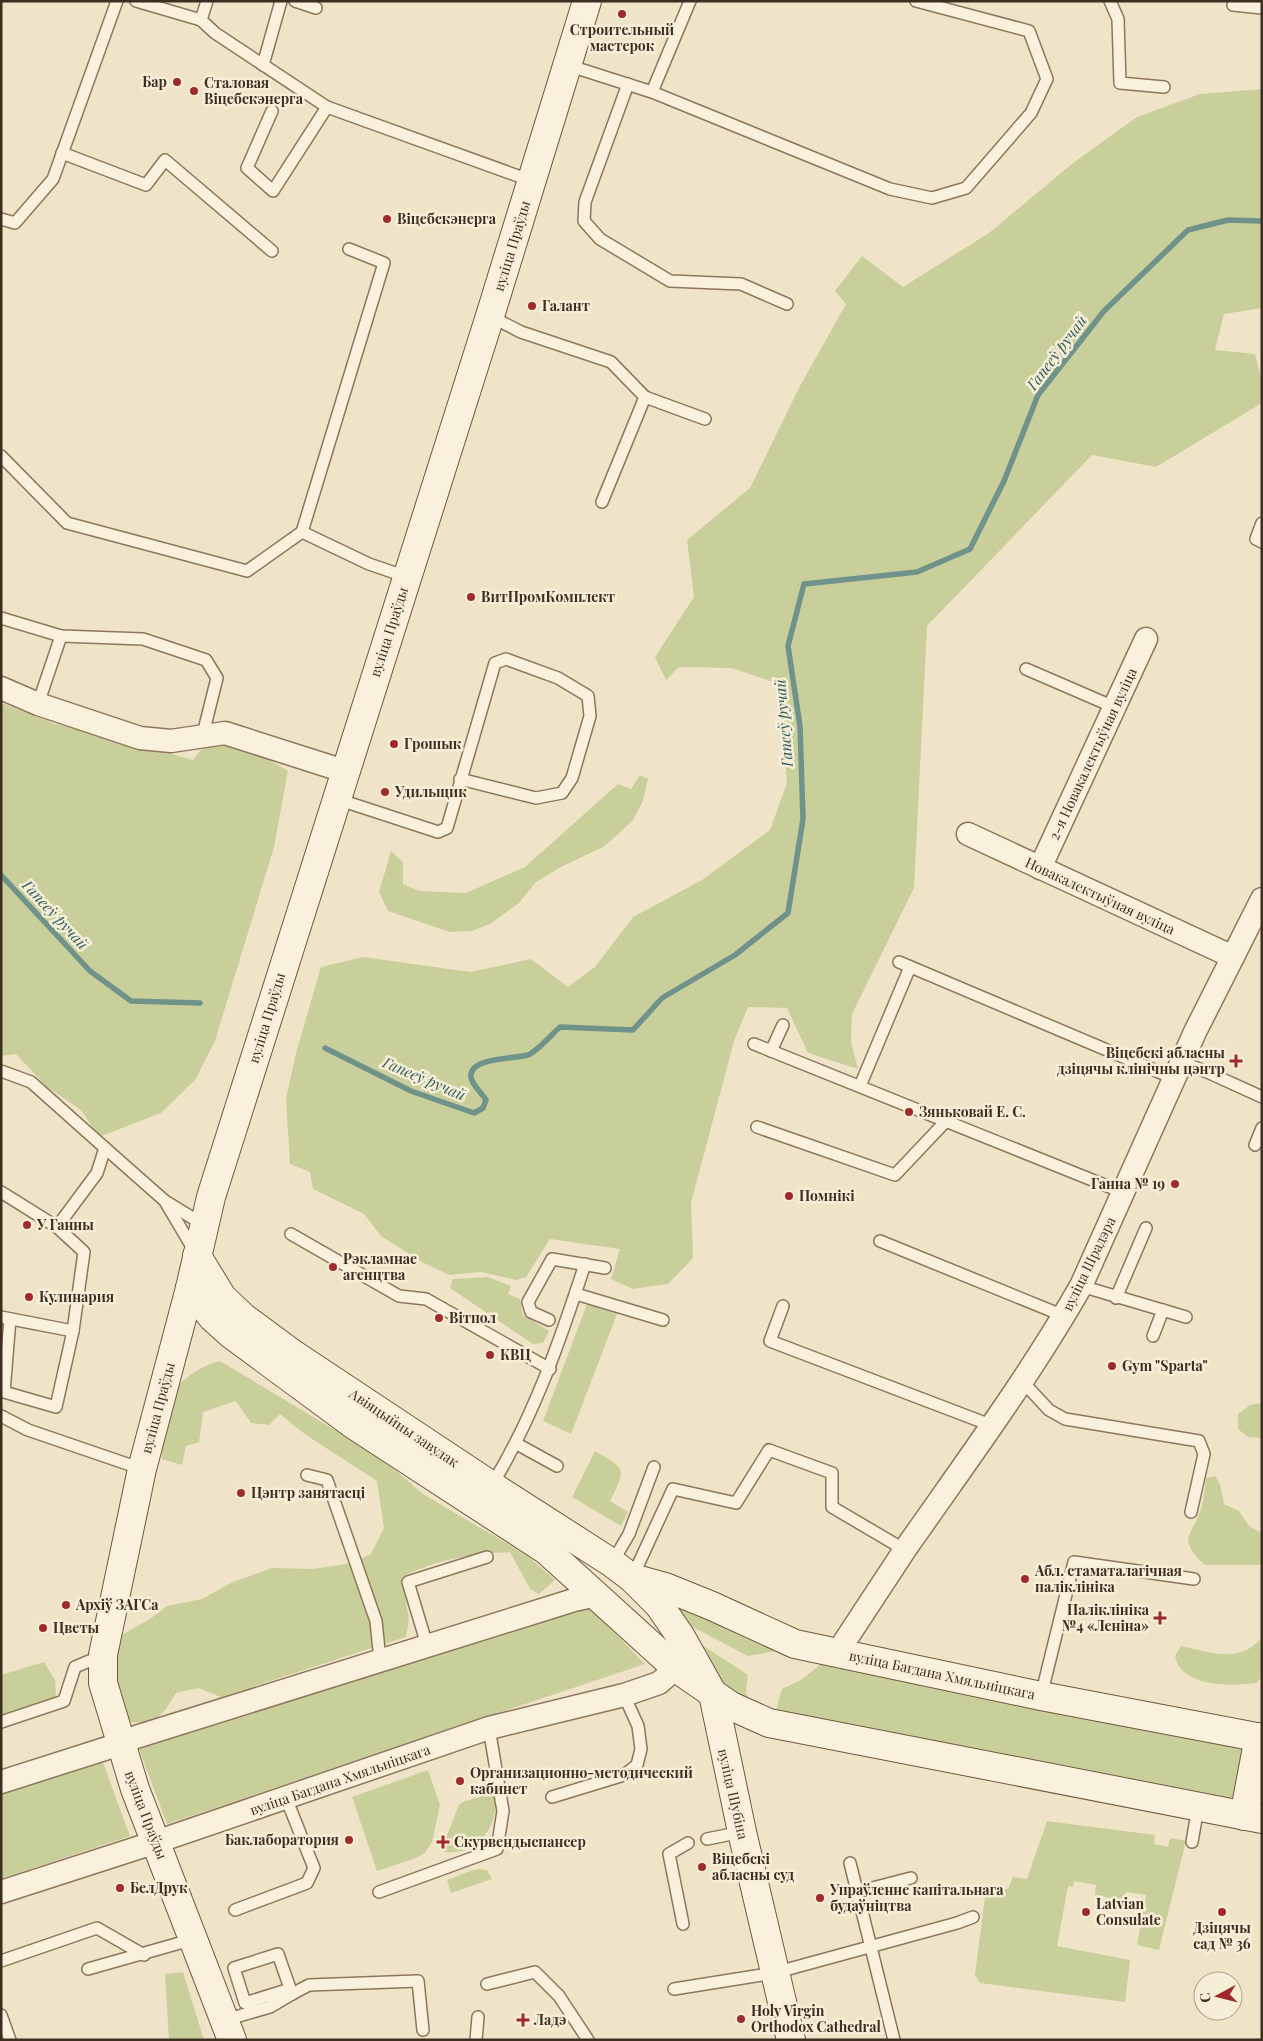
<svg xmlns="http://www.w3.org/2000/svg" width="1263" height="2041" viewBox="0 0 1263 2041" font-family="'Playfair Display',serif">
	<rect width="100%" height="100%" fill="#f0e4c8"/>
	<!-- green -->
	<g fill="#c9cf9b">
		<path d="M 1262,89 L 1262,308 L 1224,314 L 1215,350 L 1255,354 L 1262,382 L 1262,403 L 1156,467 L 1092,455 L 927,626 L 914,888 L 852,1014 L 851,1042 L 858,1069 L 808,1053 L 787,1008 L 748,1007 L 734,1041 L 691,1203 L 693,1258 L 668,1284 L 633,1289 L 611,1279 L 620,1249 L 550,1239 L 526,1277 L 516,1280 L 481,1272 L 449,1275 L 420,1261 L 381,1236 L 364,1214 L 313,1189 L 310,1172 L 290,1164 L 286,1099 L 296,1053 L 321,967 L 363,957 L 470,972 L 531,959 L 568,987 L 595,967 L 633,917 L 702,880 L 770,830 L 787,783 L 779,684 L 732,668 L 679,667 L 666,680 L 655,657 L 694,597 L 687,540 L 750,488 L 800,386 L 846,304 L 835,291 L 862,256 L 903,287 L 989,233 L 1073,163 L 1137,117 L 1200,94 Z"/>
		<path d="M 1,703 L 55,724 L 103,734 L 193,760 L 212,736 L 265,757 L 288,771 L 274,847 L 215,1041 L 195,1080 L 161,1113 L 99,1137 L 81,1110 L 47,1087 L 16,1054 L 1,1056 Z"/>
		<path d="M 640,775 L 648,779 L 643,801 L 633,820 L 615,837 L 603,847 L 561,867 L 536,882 L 519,903 L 490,924 L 472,931 L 450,932 L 388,911 L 379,892 L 391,851 L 403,862 L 403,884 L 419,891 L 466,893 L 525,867 L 618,784 L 631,789 Z"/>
		<path d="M 488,1277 L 511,1286 L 508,1294 L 520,1299 L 523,1315 L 549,1331 L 543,1343 L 533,1344 L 450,1288 L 453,1279 Z"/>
		<path d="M 587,1304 L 617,1314 L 571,1434 L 543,1421 Z"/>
		<path d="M 220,1361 L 380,1457 L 423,1494 L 528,1556 L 555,1580 L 539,1594 L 530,1589 L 510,1552 C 471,1554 437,1559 402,1577 L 409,1620 L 406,1637 L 221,1697 L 198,1688 L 176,1693 L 166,1709 L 152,1723 L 127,1722 L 111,1668 L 120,1636 L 150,1619 L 167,1606 L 202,1599 L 233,1582 L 272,1568 L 313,1569 L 347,1564 L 371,1554 L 384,1528 L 377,1481 L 306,1435 L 280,1414 L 269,1425 L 251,1423 L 236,1401 L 203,1412 L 199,1442 L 186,1446 L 182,1465 L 162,1459 C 160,1442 161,1418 168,1401 C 175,1382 202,1365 220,1361 Z"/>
		<path d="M 1262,1403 L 1262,1438 L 1248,1437 L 1238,1429 L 1238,1414 L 1250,1405 Z"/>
		<path d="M 595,1451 C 627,1469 626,1469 610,1501 L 628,1512 L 621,1526 L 572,1497 Z"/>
		<path d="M 1215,1476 L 1220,1484 L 1224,1504 L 1239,1511 L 1250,1527 L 1262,1533 L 1262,1565 L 1205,1565 C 1174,1537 1194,1535 1202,1506 C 1204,1497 1205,1487 1206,1478 Z"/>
		<path d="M 584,1601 L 645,1664 L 167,1824 L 139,1749 Z"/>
		<path d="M 679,1609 L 782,1650 L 748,1656 L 685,1623 Z"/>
		<path d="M 1262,1637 L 1262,1677 L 1256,1683 C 1230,1686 1182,1688 1175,1656 L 1181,1646 C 1210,1652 1240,1665 1262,1637 Z"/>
		<path d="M 696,1641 L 748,1675 L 746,1689 L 749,1706 L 722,1689 Z"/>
		<path d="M 44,1662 L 55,1680 L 56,1698 L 1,1715 L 1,1675 Z"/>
		<path d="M 821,1664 L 1246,1745 L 1237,1805 L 775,1713 L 782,1689 L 801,1680 Z"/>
		<path d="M 101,1757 L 130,1836 L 1,1879 L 1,1790 Z"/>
		<path d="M 428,1770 L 440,1805 L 432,1842 L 425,1853 L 416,1858 L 377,1871 L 352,1797 Z"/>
		<path d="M 491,1793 L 495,1797 C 499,1828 476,1856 444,1852 L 443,1845 L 459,1805 L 463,1802 Z"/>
		<path d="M 1047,1821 L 1155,1835 L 1154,1844 L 1168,1847 L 1170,1838 L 1186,1841 L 1159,1950 L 1137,1945 L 1146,1895 L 1126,1892 L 1124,1901 L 1095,1895 L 1096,1885 L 1074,1881 L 1073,1887 L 1068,1886 L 1057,1946 L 1130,1960 L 1125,2002 L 980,1983 L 975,1975 L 986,1889 L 1008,1889 L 1013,1877 L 1027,1879 Z"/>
		<path d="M 479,1869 L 487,1870 L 492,1879 L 451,1893 L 447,1880 C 459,1876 467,1871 479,1869 Z"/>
		<path d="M 183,1972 L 204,2040 L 169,2040 L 165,1974 Z"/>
	</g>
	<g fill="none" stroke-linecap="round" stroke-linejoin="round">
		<!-- stream -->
		<g stroke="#6f938a" stroke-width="5.5">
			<path d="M 1,875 L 90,971 L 131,1001 L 200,1003"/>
			<path d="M 325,1048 L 411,1091 L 474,1113 L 483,1108 L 486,1100 C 482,1093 469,1082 471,1074 C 474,1057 515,1059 528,1055 C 539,1050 551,1035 560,1027 L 633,1030 L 662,998 L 735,955 L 788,913 L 803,819 L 800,726 L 788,646 L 804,584 L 917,572 L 970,549 L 1004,481 L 1038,395 L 1104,311 L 1188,230 L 1228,220 L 1262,221"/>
		</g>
		<!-- lane casing -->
		<g stroke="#8d765c" stroke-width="14">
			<g id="lane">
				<path d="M 136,1 L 201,20 L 215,33 L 327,107 L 532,181"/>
				<path d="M 295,1 L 316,8"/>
				<path d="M 1110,1 L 1118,19 L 1120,83 L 1164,87"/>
				<path d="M 1233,5 L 1262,8"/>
				<path d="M 201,20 L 207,1"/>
				<path d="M 263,65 L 281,1"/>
				<path d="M 567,65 L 652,92 L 890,189 L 932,198 L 966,188 L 1031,113 L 1047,79 L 1029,31 L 916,1"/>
				<path d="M 628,84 L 585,202 L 584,221 L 600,239 L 670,281 L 741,284 L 787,304"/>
				<path d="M 652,92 L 690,1"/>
				<path d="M 272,111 L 247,168 L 273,191 L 327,107"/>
				<path d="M 62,153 L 146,185 L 165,160 L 272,251"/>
				<path d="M 1,219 L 15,223 L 53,179 L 117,1"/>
				<path d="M 490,316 L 521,332 L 611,362 L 645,397 L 602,502"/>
				<path d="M 645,397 L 705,419"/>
				<path d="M 1,456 L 67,523 L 247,571 L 302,532 L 369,564 L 407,577"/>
				<path d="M 1262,523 L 1256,539 L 1262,542"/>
				<path d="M 302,532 L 384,263 L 349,249"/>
				<path d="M 1,618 L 61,636 L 143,639 L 206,660 L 217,678 L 202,738"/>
				<path d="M 1026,669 L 1114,707"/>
				<path d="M 38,704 L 61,636"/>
				<path d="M 337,799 L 438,832 L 447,828 L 495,663 L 506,659 L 558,678 L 588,696 L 590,716 L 572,778 L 562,793 L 536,798 L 460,779"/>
				<path d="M 899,962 L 1173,1078"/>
				<path d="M 754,1044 L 1122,1192"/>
				<path d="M 771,1051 L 783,1025"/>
				<path d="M 1181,1062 L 1207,1072 L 1262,1097"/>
				<path d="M 1,1071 L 31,1082 L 105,1148 L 97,1173 L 57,1227 L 1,1192"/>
				<path d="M 860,1086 L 910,967"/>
				<path d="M 757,1127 L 895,1175 L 946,1121"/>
				<path d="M 1255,1145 L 1262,1128"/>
				<path d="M 105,1148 L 165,1201 L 204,1225"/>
				<path d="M 166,1203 L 195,1252"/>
				<path d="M 291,1234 L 399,1296 L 426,1299 L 550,1369"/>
				<path d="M 880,1241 L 1064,1316"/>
				<path d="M 1081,1286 L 1186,1317"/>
				<path d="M 576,1294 L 663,1320"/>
				<path d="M 1116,1298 L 1146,1228"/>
				<path d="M 783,1306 L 770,1341 L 993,1426"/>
				<path d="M 1,1317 L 73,1331"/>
				<path d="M 10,1319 L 4,1392 L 56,1407 L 73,1331 L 84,1252 L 57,1227"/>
				<path d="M 549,1320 L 531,1312 L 528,1302 L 552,1259 L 605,1268"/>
				<path d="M 1153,1336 L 1163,1310"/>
				<path d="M 1022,1381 L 1049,1410 L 1065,1419 L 1199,1441 L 1204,1454 L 1191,1512"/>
				<path d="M 1,1416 L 28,1430 L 142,1469"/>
				<path d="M 517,1444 L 557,1466"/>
				<path d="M 307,1475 L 327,1480 L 376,1621 L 380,1660"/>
				<path d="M 492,1485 C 534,1416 560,1341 585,1264"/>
				<path d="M 612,1563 L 629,1534 L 654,1467"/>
				<path d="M 632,1578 L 673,1489 L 736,1503 L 769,1450 L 832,1473 L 832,1507 L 905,1550"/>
				<path d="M 427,1645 L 408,1582 L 487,1557"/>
				<path d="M 1041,1696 L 1074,1562 L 1194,1579"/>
				<path d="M 1,1722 L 64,1701 L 75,1667 L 101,1656"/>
				<path d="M 552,1797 L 624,1775 L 637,1765 L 641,1749 L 638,1726 L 624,1695"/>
				<path d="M 707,1839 L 742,1832"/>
				<path d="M 1192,1842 L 1198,1807"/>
				<path d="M 850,1863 L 894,2040"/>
				<path d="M 379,1892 L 497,1849 L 503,1811 L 489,1728"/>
				<path d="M 857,1892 L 911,1878"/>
				<path d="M 235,1910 L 307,1883 L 314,1868 L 286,1798"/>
				<path d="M 683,1924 L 669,1854 L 688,1843"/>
				<path d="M 1,1961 L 97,1928 L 144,1955"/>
				<path d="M 88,1969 L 194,1939"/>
				<path d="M 487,1984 L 535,1972 L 559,1996 L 588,2040"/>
				<path d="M 674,1989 L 774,1973 L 957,1923 L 973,1917"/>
				<path d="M 292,1994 L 309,1985 L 418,1981 L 423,2030"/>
				<path d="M 1,2015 L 10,2040"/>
				<path d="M 225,2020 L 270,2007 L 292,1994 L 278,1954 L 234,1968 L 245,2003 L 290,1989"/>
				<path d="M 476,2040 L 478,2017"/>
			</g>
		</g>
		<!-- street casing -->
		<g stroke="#8d765c" stroke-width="25">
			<g id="street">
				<path d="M 1,688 L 38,704 L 140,738 L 171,741 L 225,733 L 344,771"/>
				<path d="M 968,834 L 1233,957"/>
				<path d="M 1040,868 L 1146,639"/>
				<path d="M 837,1653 C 860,1618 883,1583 906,1548 C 966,1462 1029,1377 1081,1286 L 1195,1032 L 1262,899"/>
				<path d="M 1,1782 L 114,1746 L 120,1742 L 574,1600 L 597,1595"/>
				<path d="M 1,1892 L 156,1842 L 489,1728 L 624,1695 L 659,1683 L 676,1668"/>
			</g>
		</g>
		<!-- secondary casing -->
		<g stroke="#6f573f" stroke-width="30">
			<g id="secondary">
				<path d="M 197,1256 L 222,1297 L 243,1317 L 293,1354 L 492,1486 L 612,1563 L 632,1578 L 659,1605 L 681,1637 L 713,1694 L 742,1832 L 791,2040"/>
				<path d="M 190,1288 L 212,1317 L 232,1335 L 354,1425 L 546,1550 L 676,1668 L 731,1706 L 769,1723 L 1262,1819"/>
				<path d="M 636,1579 L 665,1587 L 712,1606 L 795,1644 L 1041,1696 L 1262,1738"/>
				<path d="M 1244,1816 L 1259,1737"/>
				<path d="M 232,2040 L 135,1789 L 103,1683 L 103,1655 L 142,1469 L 190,1288 L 211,1197 L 490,316 L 587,1"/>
			</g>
		</g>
		<!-- lane -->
		<use href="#lane" stroke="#faf1dc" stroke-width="11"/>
		<!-- street -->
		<use href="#street" stroke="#faf1dc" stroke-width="22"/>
		<!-- secondary -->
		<use href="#secondary" stroke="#faf1dc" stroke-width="28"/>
	</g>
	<!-- markers -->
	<g fill="#9e2a2b" stroke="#f7eed8" stroke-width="2">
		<circle cx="622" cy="14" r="5"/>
		<circle cx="177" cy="82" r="5"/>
		<circle cx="194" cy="91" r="5"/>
		<circle cx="387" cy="219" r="5"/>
		<circle cx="532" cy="306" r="5"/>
		<circle cx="471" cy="597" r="5"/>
		<circle cx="394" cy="744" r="5"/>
		<circle cx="385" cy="792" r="5"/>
		<path d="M1233.5 1053.5h5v5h5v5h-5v5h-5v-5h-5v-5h5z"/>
		<circle cx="909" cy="1112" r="5"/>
		<circle cx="1175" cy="1184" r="5"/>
		<circle cx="789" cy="1196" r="5"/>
		<circle cx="27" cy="1225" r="5"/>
		<circle cx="333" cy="1267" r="5"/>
		<circle cx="29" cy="1297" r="5"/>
		<circle cx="439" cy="1318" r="5"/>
		<circle cx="490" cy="1355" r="5"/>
		<circle cx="1112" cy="1366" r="5"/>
		<circle cx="241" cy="1493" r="5"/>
		<circle cx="1025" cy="1579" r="5"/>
		<circle cx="66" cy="1605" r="5"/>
		<path d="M1157.5 1610.5h5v5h5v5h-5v5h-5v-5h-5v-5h5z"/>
		<circle cx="43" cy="1628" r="5"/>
		<circle cx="460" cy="1781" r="5"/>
		<circle cx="349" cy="1840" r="5"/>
		<path d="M440.5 1834.5h5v5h5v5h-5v5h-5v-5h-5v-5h5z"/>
		<circle cx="702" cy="1867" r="5"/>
		<circle cx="120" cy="1888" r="5"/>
		<circle cx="820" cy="1898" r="5"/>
		<circle cx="1086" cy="1912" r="5"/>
		<circle cx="1222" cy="1912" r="5"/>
		<circle cx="741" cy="2019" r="5"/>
		<path d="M520.5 2012.5h5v5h5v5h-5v5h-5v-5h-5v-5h5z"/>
	</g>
	<g text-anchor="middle" stroke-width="5" stroke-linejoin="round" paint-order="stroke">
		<!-- poi labels -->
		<g font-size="14" font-weight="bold" fill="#3d2e20" stroke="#f7eed8" text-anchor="start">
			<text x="622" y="35" text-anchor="middle">Строительный<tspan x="622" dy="16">мастерок</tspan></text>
			<text x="167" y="87" text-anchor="end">Бар</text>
			<text x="204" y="88">Сталовая<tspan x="204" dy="16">Віцебскэнерга</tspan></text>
			<text x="397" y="224">Віцебскэнерга</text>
			<text x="542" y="311">Галант</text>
			<text x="481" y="602">ВитПромКомплект</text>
			<text x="404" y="749">Грошык</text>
			<text x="395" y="797">Удильщик</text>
			<text x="1225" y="1058" text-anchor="end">Віцебскі абласны<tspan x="1225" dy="16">дзіцячы клінічны цэнтр</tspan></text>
			<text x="919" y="1117">Зяньковай Е. С.</text>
			<text x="1165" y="1189" text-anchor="end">Ганна № 19</text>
			<text x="799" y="1201">Помнікі</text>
			<text x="37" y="1230">У Ганны</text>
			<text x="343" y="1264">Рэкламнае<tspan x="343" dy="16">агенцтва</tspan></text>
			<text x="39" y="1302">Кулинария</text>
			<text x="449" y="1323">Вітпол</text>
			<text x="500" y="1360">КВЦ</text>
			<text x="1122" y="1371">Gym "Sparta"</text>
			<text x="251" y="1498">Цэнтр занятасці</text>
			<text x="1035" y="1576">Абл. стаматалагічная<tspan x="1035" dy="16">паліклініка</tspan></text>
			<text x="76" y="1610">Архіў ЗАГСа</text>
			<text x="1149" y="1615" text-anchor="end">Паліклініка<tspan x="1149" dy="16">№4 «Леніна»</tspan></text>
			<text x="53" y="1633">Цветы</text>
			<text x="470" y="1778">Организационно-методический<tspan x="470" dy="16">кабинет</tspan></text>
			<text x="339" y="1845" text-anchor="end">Баклаборатория</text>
			<text x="454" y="1847">Скурвендыспансер</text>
			<text x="712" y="1864">Віцебскі<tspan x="712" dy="16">абласны суд</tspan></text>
			<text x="130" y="1893">БелДрук</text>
			<text x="830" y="1895">Упраўленне капітальнага<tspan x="830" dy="16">будаўніцтва</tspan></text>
			<text x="1096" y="1909">Latvian<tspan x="1096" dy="16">Consulate</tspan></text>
			<text x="1222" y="1933" text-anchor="middle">Дзіцячы<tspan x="1222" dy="16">сад № 36</tspan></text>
			<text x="751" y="2016">Holy Virgin<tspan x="751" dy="16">Orthodox Cathedral</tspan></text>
			<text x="534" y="2025">Ладэ</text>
		</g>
		<!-- street labels -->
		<g font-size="14" fill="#3d2e20" stroke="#f7eed8">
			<text transform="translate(512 246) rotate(-73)" y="5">вуліца Праўды</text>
			<text transform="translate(389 632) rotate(-72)" y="5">вуліца Праўды</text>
			<text transform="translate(1093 754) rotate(-65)" y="5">2-я Новакалектыўная вуліца</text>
			<text transform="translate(1100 896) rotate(25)" y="5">Новакалектыўная вуліца</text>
			<text transform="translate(267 1018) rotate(-73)" y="5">вуліца Праўды</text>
			<text transform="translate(1089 1264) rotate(-64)" y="5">вуліца Шрадэра</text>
			<text transform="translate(158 1408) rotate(-75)" y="5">вуліца Праўды</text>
			<text transform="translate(404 1428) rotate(34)" y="5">Авіяцыйны завулак</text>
			<text transform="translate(942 1675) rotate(12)" y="5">вуліца Багдана Хмяльніцкага</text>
			<text transform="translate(340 1780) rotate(-19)" y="5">вуліца Багдана Хмяльніцкага</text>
			<text transform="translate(733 1794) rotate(77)" y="5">вуліца Шубіна</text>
			<text transform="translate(146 1815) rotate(69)" y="5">вуліца Праўды</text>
		</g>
		<!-- water labels -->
		<g font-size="15" font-style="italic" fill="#2f5d5a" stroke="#f7eed8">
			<text transform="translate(1057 353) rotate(-53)" y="5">Гапееў ручай</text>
			<text transform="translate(784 723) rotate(-95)" y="5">Гапееў ручай</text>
			<text transform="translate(55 915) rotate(47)" y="5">Гапееў ручай</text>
			<text transform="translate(424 1079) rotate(23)" y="5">Гапееў ручай</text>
		</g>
	</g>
	<!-- border -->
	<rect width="1263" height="2041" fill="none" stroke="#3d2e20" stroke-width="5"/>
	<!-- north arrow -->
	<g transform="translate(1218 1996) rotate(263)"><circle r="24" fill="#f7eed8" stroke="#ada18e"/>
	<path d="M0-4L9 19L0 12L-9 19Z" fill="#9e2a2b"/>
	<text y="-8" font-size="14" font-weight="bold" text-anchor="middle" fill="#3d2e20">С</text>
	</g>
</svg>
